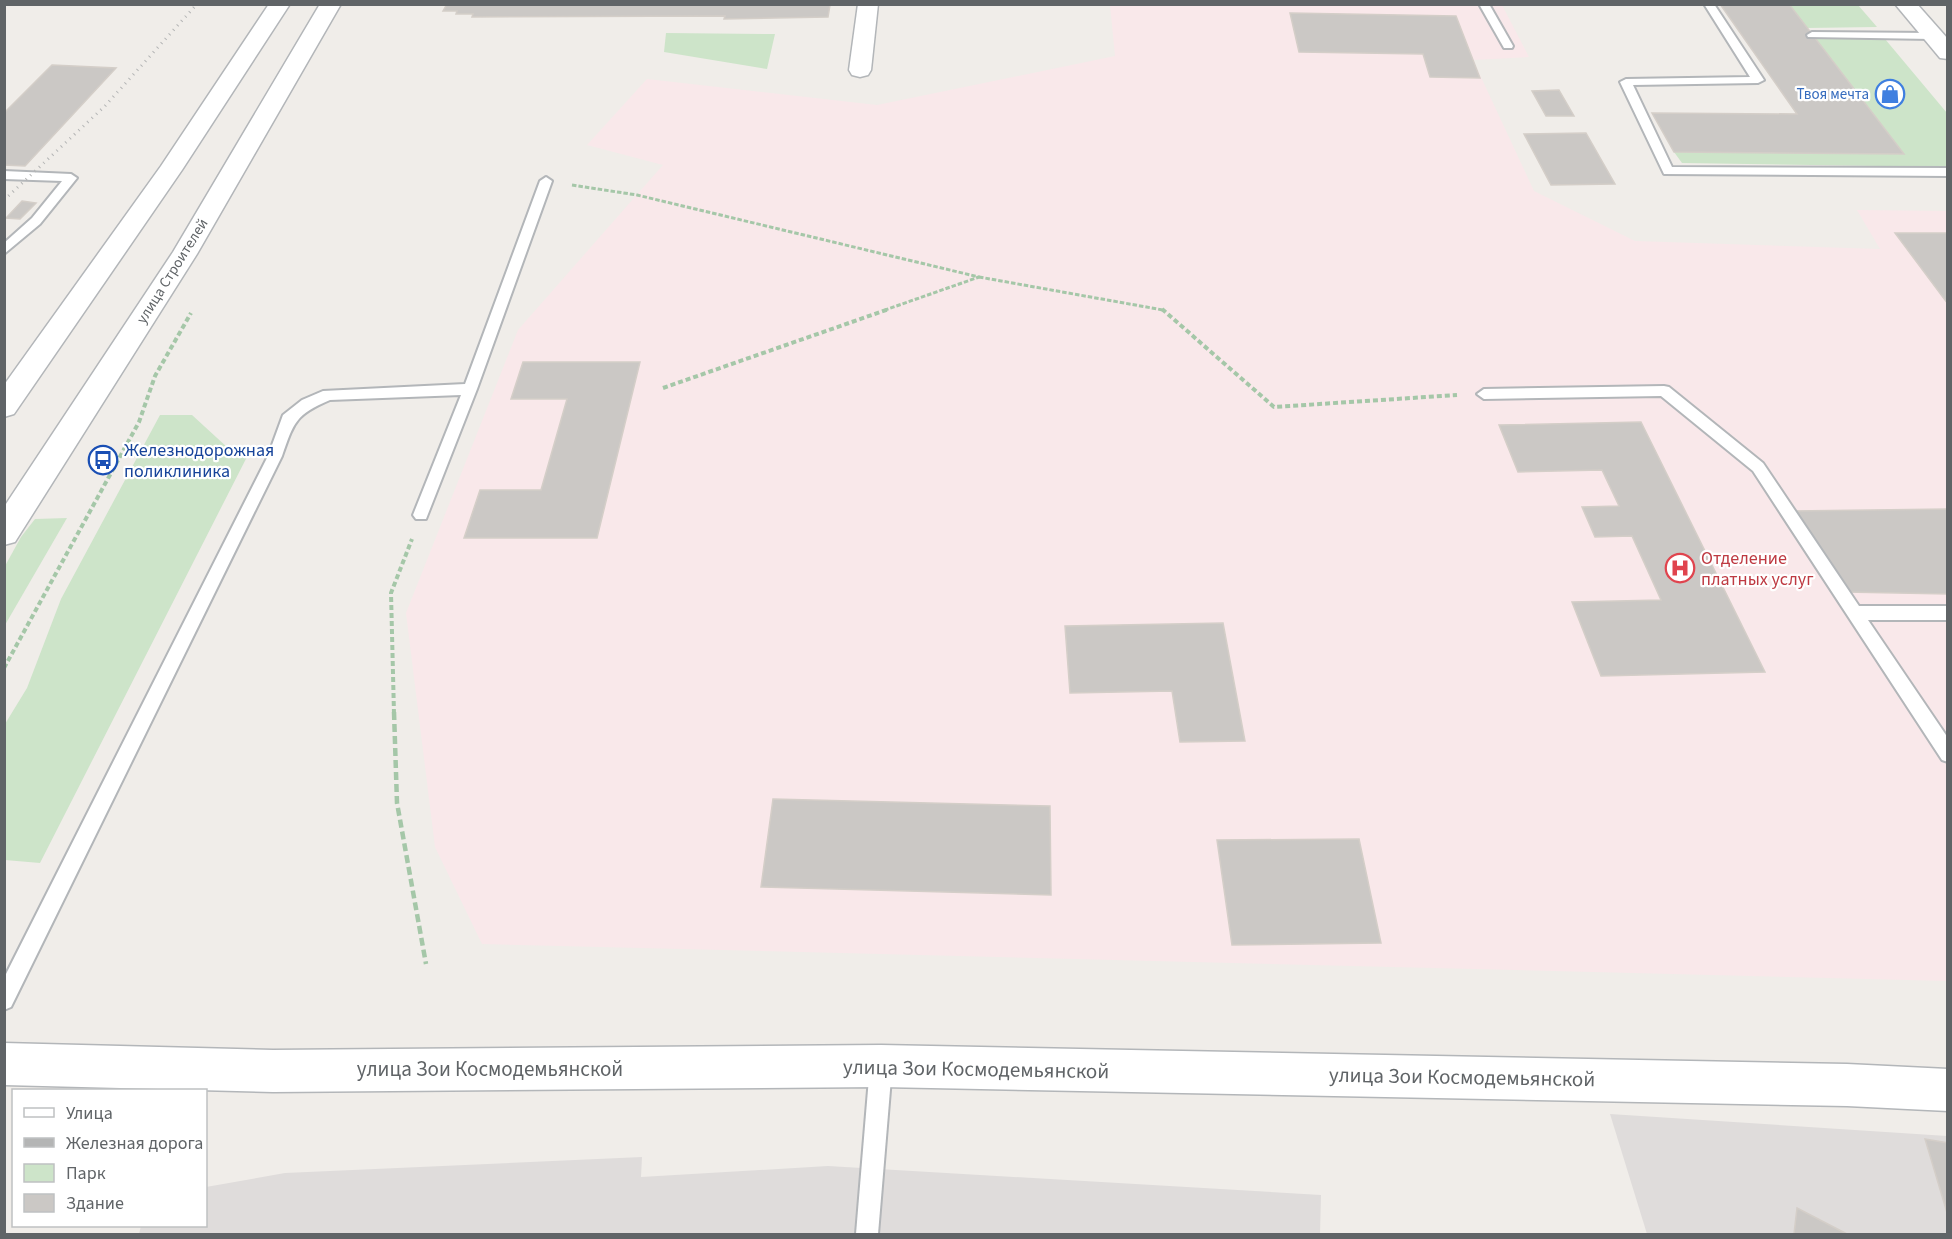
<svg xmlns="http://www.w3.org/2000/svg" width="1952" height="1239" viewBox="0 0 1952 1239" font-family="'Source Sans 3',sans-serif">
	<rect width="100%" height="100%" fill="#f0ede9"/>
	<!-- industrial -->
	<g fill="#dfdcdb">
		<path d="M 1610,1114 L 1947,1136 L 1947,1234 L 1647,1234 Z"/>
		<path d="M 642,1157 L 641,1177 L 828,1166 L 1321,1195 L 1320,1234 L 139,1234 L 141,1226 L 206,1226 L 206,1187 L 285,1173 Z"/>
	</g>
	<!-- medical -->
	<path fill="#f9e8ea" d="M 1110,5 L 1502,5 L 1529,57 L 1473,60 L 1534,191 L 1635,241 L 1880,249 L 1857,210 L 1947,211 L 1947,981 L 482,944 L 435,847 L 406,613 L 518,330 L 663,165 L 587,145 L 647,79 L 877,105 L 1115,56 Z"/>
	<!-- green -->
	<g fill="#cde4c9">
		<path d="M 1789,5 L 1858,5 L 1877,27 L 1806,28 Z"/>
		<path d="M 666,33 L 775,34 L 767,69 L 664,52 Z"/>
		<path d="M 1815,39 L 1885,39 L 1947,113 L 1947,167 L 1682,163 L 1674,152 L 1903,154 Z"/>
		<path d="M 160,415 L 192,415 L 228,448 L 251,449 L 40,863 L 5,860 L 5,724 L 27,688 L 61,599 Z"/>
		<path d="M 67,518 L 5,625 L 5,566 L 21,537 L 35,519 Z"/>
	</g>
	<!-- building -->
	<g fill="#cbc8c5" stroke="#d4cec8" stroke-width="1.5">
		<path d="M 447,4 L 822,4 L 830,5 L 828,17 L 724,19 L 725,16 L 472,17 L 473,14 L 456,14 L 457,11 L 443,11 Z"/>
		<path d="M 1720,4 L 1789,4 L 1904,154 L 1674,152 L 1652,113 L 1797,114 Z"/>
		<path d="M 1290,13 L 1456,16 L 1480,78 L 1430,77 L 1423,54 L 1299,52 Z"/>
		<path d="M 52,65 L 116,68 L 25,166 L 4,165 L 4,113 Z"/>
		<path d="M 1559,90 L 1574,116 L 1546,116 L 1532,91 Z"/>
		<path d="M 1586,133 L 1615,184 L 1551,185 L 1524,134 Z"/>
		<path d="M 22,201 L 36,203 L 20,219 L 6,218 Z"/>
		<path d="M 1895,233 L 1948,233 L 1948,304 Z"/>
		<path d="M 523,362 L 640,362 L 597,538 L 464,538 L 480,490 L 541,490 L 567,399 L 511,399 Z"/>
		<path d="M 1641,422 L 1765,672 L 1601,676 L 1572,602 L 1661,600 L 1632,536 L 1595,537 L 1582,507 L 1619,506 L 1602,470 L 1518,472 L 1499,425 Z"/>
		<path d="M 1948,509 L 1948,594 L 1845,592 L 1793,511 Z"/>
		<path d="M 1223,623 L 1245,741 L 1180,742 L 1172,691 L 1070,693 L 1065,626 Z"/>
		<path d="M 773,799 L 1050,806 L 1051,895 L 761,887 Z"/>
		<path d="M 1359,839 L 1381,943 L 1232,945 L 1217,840 Z"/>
		<path d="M 1925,1139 L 1948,1143 L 1948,1216 Z"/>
		<path d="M 1797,1208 L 1847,1234 L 1794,1234 Z"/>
	</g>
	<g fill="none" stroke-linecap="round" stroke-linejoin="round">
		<!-- lane casing -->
		<g stroke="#b3b6b9" stroke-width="4">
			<g id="lane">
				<path d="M 1479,4 L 1489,4 L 1513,46 L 1512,48 L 1504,48 Z"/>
				<path d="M 1704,4 L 1714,4 L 1764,80 L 1758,83 L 1633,85 L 1672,167 L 1948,168 L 1948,176 L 1664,174 L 1620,82 L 1626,79 L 1750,77 Z"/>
				<path d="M 1812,32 L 1932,33 L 1937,36 L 1932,39 L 1808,37 L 1807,35 Z"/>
				<path d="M 4,171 L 71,174 L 77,178 L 40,224 L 4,254 L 4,243 L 32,218 L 62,181 L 4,179 Z"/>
				<path d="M 546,177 L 552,181 L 477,389 L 426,519 L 416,519 L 413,515 L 461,395 L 330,400 C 295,415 294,422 282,456 L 11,1007 L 4,1010 L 4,978 L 268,456 L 283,415 L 302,400 L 323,391 L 465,384 L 540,181 Z"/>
				<path d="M 1664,386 L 1669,387 L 1763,463 L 1859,606 L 1948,606 L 1948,620 L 1868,620 L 1948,738 L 1948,762 L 1942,760 L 1753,471 L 1661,396 L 1484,399 L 1477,394 L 1484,389 Z"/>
				<path d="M 881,1055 L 888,1059 L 892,1066 L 878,1234 L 856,1234 L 870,1066 L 874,1059 Z"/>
			</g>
		</g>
		<!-- street casing -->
		<g stroke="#b3b6b9" stroke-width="3">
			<path id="street" d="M 858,4 L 878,4 L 871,70 L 868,75 L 860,77 L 852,75 L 849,70 Z"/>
		</g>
		<!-- secondary casing -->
		<g stroke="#b3b6b9" stroke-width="3">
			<g id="secondary">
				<path d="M 269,4 L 290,4 L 182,170 L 14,414 L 4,417 L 4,385 L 161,166 Z"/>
				<path d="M 320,4 L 341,4 L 197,254 L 15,542 L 4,545 L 4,507 L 173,252 Z"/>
				<path d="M 1895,4 L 1917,4 L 1948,39 L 1948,59 L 1940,58 Z"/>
				<path d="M 4,1043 L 273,1050 L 881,1045 L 1847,1064 L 1948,1069 L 1948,1111 L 1847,1106 L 881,1087 L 273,1092 L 4,1085 Z"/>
			</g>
		</g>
		<!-- path-far2 -->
		<g stroke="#a5c7a8" stroke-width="3" stroke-dasharray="4.5 2" stroke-linecap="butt">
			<path d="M 572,185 L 637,195 L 979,277 L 885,310"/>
			<path d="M 979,277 L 1163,310"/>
		</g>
		<!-- path-far1 -->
		<g stroke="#a5c7a8" stroke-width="4" stroke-dasharray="5 3" stroke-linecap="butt">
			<path d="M 1162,309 L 1274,407 L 1457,395"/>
			<path d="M 663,388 L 889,309"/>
			<path d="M 4,668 L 139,422 L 155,376 L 191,313"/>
			<path d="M 394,714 L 391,593 L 412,539"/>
		</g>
		<!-- path -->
		<path stroke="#a5c7a8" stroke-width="4.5" stroke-dasharray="8 4" stroke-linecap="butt" d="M 394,712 L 397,803 L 426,964"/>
		<!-- lane -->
		<use href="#lane" fill="#fff" fill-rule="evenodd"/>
		<!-- street -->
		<use href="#street" fill="#fff" fill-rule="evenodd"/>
		<!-- secondary -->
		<use href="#secondary" fill="#fff" fill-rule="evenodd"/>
		<!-- rail -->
		<path stroke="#b4b5b5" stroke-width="3" stroke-dasharray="1 5" stroke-linecap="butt" d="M 4,200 L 105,106 L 197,4"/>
	</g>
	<!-- icons -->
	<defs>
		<g id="shop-ring" transform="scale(1.5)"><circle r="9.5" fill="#fff" stroke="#3f7fe0" stroke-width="1.5"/><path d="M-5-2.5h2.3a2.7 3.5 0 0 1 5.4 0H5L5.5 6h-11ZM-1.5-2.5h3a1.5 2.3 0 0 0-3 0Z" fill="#3f7fe0"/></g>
		<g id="bus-ring" transform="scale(1.5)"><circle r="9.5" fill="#fff" stroke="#1a4fb4" stroke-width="1.5"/><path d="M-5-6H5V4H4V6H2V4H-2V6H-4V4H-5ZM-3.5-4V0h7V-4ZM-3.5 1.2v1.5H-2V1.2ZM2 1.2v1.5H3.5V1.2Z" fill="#1a4fb4"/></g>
		<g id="hospital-ring" transform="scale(1.5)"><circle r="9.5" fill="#fff" stroke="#e0444e" stroke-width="1.5"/><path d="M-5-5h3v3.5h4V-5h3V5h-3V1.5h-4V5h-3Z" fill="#e0444e"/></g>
	</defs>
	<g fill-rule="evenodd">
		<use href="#shop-ring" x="1890" y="94"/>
		<use href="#bus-ring" x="103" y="460"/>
		<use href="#hospital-ring" x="1680" y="568"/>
	</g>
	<g text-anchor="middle" stroke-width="4.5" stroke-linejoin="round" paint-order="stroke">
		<!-- far-shop labels -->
		<g font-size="15" fill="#366cbe" stroke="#fff" text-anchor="end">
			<text x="1869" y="99">Твоя мечта</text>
		</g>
		<!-- far-street labels -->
		<g font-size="15" fill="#606467" stroke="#fff">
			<text transform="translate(172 271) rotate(-58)" y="5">улица Строителей</text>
		</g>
		<!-- transit labels -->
		<g font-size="18" fill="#164399" stroke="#fff" text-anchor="start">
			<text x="124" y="456">Железнодорожная<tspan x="124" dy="21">поликлиника</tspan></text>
		</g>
		<!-- health labels -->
		<g font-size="18" fill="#be3a42" stroke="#fff" text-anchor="start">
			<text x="1701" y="564">Отделение<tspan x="1701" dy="21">платных услуг</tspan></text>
		</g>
		<!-- near-street labels -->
		<g font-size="21" fill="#606467" stroke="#fff">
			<text x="490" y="1076">улица Зои Космодемьянской</text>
			<text transform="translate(976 1069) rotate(1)" y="7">улица Зои Космодемьянской</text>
			<text transform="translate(1462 1077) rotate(1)" y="7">улица Зои Космодемьянской</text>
		</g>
	</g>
	<!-- border -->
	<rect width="1952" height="1239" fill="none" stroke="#606467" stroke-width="12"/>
	<!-- legend -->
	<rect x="12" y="1089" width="195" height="138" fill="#ffffff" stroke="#bfc1c2" stroke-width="1.5"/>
	<rect x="24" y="1108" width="30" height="9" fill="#ffffff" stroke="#bfc1c2" stroke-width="1.5"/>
	<text x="66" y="1119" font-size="18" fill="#606467">Улица</text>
	<rect x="24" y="1138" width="30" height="9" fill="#b4b5b5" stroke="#bfc1c2" stroke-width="1.5"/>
	<text x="66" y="1149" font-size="18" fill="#606467">Железная дорога</text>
	<rect x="24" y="1164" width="30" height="18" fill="#cde4c9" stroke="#bfc1c2" stroke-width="1.5"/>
	<text x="66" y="1179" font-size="18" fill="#606467">Парк</text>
	<rect x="24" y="1194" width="30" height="18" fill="#cbc8c5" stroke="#bfc1c2" stroke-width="1.5"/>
	<text x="66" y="1209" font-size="18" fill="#606467">Здание</text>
</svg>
